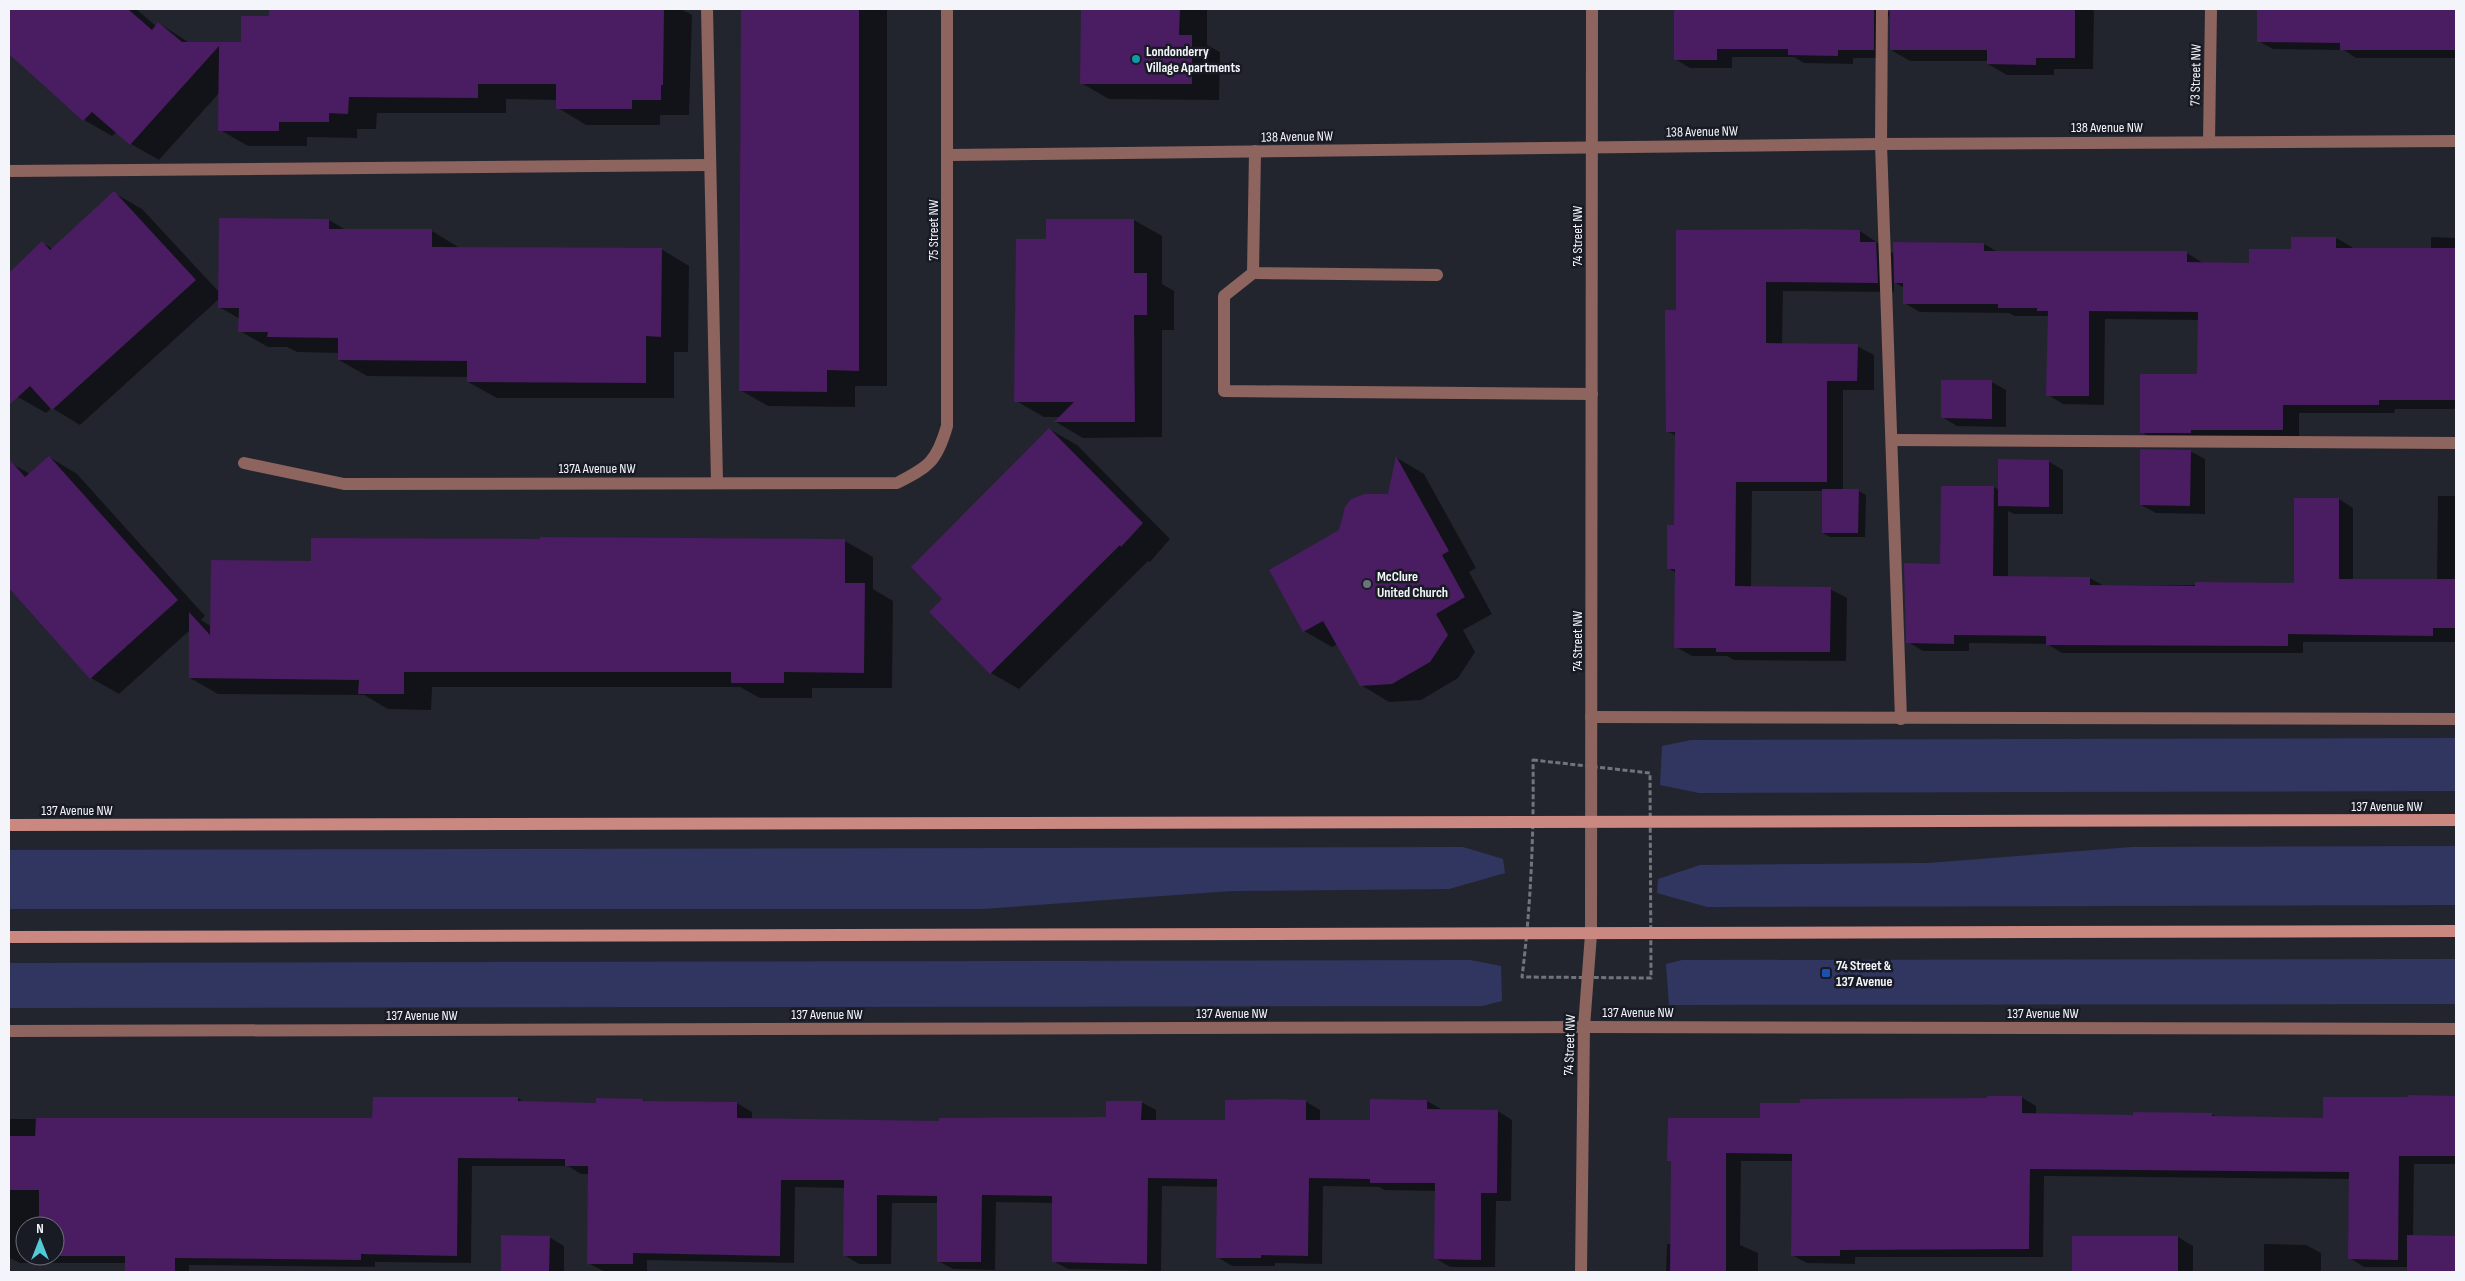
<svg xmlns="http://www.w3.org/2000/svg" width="2465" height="1281" viewBox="0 0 2465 1281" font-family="'Sofia Sans Condensed',sans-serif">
	<rect width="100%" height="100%" fill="#23252e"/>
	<!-- green -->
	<g fill="#313661">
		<path d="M 2456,738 L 2456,791 L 1699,793 L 1660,785 L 1662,746 L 1691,740 Z"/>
		<path d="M 2456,846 L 2456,905 L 1707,907 L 1657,893 L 1658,879 L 1700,865 L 1928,863 L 2132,847 Z"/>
		<path d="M 1463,847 L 1503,859 L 1505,873 L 1449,889 L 1232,891 L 983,909 L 9,909 L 9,850 Z"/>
		<path d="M 2456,959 L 2456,1004 L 1669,1005 L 1666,964 L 1682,960 Z"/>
		<path d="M 1470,960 L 1501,966 L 1502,1001 L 1482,1006 L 9,1008 L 9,963 Z"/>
	</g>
	<!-- shadow -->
	<g fill="#0007" fill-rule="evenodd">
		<path d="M 9,9 L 136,9 L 156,26 L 159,23 L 191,44 L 242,44 L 271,17 L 271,9 L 681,9 L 692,15 L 689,115 L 660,115 L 660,125 L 586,125 L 558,108 L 558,100 L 506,99 L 506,113 L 377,113 L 376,129 L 357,129 L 357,138 L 307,137 L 307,146 L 248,146 L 220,130 L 220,92 L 159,160 L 131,144 L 117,132 L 112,136 L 84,120 L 9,52 Z"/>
		<path d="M 742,9 L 887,9 L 887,386 L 855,386 L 855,407 L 768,406 L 740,390 Z"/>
		<path d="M 1082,9 L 1207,9 L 1207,45 L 1220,52 L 1219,100 L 1109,99 L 1081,83 Z"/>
		<path d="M 1675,9 L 1883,9 L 1890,13 L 1888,18 L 1888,58 L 1853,58 L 1853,64 L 1804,63 L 1794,57 L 1732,57 L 1732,68 L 1690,68 L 1675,59 Z"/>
		<path d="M 1891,9 L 2090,9 L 2094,11 L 2093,69 L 2054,69 L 2054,75 L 2007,75 L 1988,64 L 1988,61 L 1910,61 L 1891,50 Z"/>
		<path d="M 2258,9 L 2456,9 L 2456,58 L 2356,58 L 2344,50 L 2273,49 L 2258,41 Z"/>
		<path d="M 114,193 L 142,209 L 219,292 L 329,220 L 346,230 L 432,231 L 460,248 L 661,249 L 689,266 L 688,352 L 674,352 L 674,398 L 497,398 L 468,382 L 469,377 L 367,376 L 339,360 L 339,353 L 297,352 L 287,347 L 268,347 L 240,331 L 240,319 L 219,307 L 219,299 L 80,425 L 52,408 L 46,413 L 18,397 L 9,387 L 9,274 L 43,243 L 53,249 Z"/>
		<path d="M 1134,220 L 1162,236 L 1162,284 L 1174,291 L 1174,330 L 1162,330 L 1162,437 L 1083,438 L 1056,422 L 1061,417 L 1044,417 L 1016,401 L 1047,241 Z"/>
		<path d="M 1678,231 L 1860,231 L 1894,254 L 1894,243 L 1984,244 L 1998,252 L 2187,253 L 2203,263 L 2250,264 L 2292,251 L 2292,238 L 2336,238 L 2352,247 L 2352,249 L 2431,249 L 2431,237 L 2456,238 L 2456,409 L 2395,409 L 2394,413 L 2299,413 L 2299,439 L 2157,442 L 2142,432 L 2199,376 L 2199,320 L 2105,319 L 2104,405 L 2063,404 L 2048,395 L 2049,316 L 2015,316 L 2009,313 L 1920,312 L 1904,303 L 1904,288 L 1894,282 L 1894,292 L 1783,291 L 1782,345 L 1857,346 L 1874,355 L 1874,390 L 1843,390 L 1843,491 L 1859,491 L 1866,495 L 1865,537 L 1830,537 L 1823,533 L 1824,491 L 1752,491 L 1751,588 L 1830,589 L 1847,598 L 1846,661 L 1734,660 L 1727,656 L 1692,656 L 1676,647 L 1676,573 L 1668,568 L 1675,527 L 1676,436 L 1667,431 L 1677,311 Z"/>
		<path d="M 1992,382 L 2006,390 L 2006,427 L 1957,426 L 1942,417 Z"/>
		<path d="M 1049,429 L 1077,445 L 1170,539 L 1150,562 L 1148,561 L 1019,689 L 991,673 L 931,612 L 944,600 Z"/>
		<path d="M 2190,451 L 2205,459 L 2205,514 L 2156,513 L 2141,505 Z"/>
		<path d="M 49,457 L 77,474 L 205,616 L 201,620 L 211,626 L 313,562 L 845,541 L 873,557 L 873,589 L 893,601 L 892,688 L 812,688 L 812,698 L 760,698 L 740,687 L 432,687 L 431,710 L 388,709 L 364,695 L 218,694 L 190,678 L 190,630 L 119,694 L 91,678 L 9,587 L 9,465 L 11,463 L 30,474 Z"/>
		<path d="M 1397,458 L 1424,474 L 1476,568 L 1469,572 L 1492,614 L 1463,630 L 1475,652 L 1458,678 L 1421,700 L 1389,702 L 1361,685 L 1338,644 L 1332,647 L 1304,631 L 1340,531 L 1389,495 Z"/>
		<path d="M 2048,461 L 2063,470 L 2063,514 L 2014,514 L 2008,511 L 2008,577 L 2090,578 L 2104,586 L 2295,584 L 2339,499 L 2353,508 L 2353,580 L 2437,581 L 2438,496 L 2456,496 L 2456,642 L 2303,642 L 2303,653 L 2062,653 L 2047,644 L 1969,643 L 1969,651 L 1923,651 L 1908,642 L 1942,565 L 1994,487 L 1999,490 Z"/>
		<path d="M 2021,1097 L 2036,1106 L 2036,1114 L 2135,1116 L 2211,1114 L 2217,1117 L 2324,1119 L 2324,1098 L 2456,1097 L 2456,1164 L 2414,1164 L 2413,1237 L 2456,1238 L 2456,1272 L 2408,1272 L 2408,1267 L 2364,1267 L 2350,1258 L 2350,1179 L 2044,1176 L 2043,1257 L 1855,1257 L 1855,1264 L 1807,1263 L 1792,1255 L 1793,1161 L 1741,1161 L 1740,1245 L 1758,1253 L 1758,1272 L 1666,1272 L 1667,1244 L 1671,1244 L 1672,1162 L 1669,1160 L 1801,1104 Z"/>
		<path d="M 518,1098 L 525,1103 L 597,1104 L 643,1100 L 647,1102 L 737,1103 L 752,1112 L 752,1120 L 941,1122 L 1107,1118 L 1141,1102 L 1156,1110 L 1156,1121 L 1226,1121 L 1305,1101 L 1320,1110 L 1320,1121 L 1372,1121 L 1427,1101 L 1441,1109 L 1498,1111 L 1512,1120 L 1511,1201 L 1496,1201 L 1495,1267 L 1450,1267 L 1435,1258 L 1436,1191 L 1385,1190 L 1379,1187 L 1323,1186 L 1322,1264 L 1275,1263 L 1275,1266 L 1232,1266 L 1217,1257 L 1218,1187 L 1162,1186 L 1161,1271 L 1068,1269 L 1053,1261 L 1054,1203 L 996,1202 L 995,1270 L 953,1269 L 938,1261 L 939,1203 L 892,1203 L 891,1264 L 859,1264 L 844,1255 L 845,1188 L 795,1187 L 794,1263 L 647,1260 L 647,1271 L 603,1271 L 588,1263 L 589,1174 L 581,1174 L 568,1166 L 472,1166 L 471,1263 L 375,1262 L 375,1267 L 189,1265 L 189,1272 L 126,1272 L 126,1263 L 20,1263 L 10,1258 L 9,1272 L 9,1119 L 374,1119 ZM 25,1226 L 55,1226 L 55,1256 L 25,1256 Z"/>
		<path d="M 502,1237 L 549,1237 L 564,1246 L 564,1272 L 502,1272 Z"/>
		<path d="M 2073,1237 L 2178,1237 L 2193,1246 L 2193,1272 L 2073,1272 Z"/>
		<path d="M 2264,1244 L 2306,1245 L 2321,1253 L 2321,1272 L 2264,1272 Z"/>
	</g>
	<!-- building -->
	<g fill="#4a1c61">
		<path d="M 9,9 L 128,9 L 152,30 L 158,22 L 182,42 L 241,42 L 241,16 L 269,16 L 269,9 L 664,9 L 663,85 L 661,85 L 661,100 L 632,100 L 632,109 L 556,109 L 556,84 L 478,84 L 478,98 L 349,97 L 348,114 L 329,113 L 329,122 L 279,122 L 279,131 L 218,131 L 219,46 L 130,145 L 92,112 L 83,121 L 9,54 Z"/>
		<path d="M 741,9 L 859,9 L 859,371 L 827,370 L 827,392 L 739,391 Z"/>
		<path d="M 1081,9 L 1180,9 L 1179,35 L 1192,35 L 1192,84 L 1080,84 Z"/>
		<path d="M 1674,9 L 1874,9 L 1874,50 L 1838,50 L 1838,56 L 1788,55 L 1788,49 L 1717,49 L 1717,60 L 1674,60 Z"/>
		<path d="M 1890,9 L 2075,9 L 2075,58 L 2036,58 L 2036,65 L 1987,64 L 1987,50 L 1890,50 Z"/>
		<path d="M 2257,9 L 2456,9 L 2456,50 L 2340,50 L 2340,43 L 2257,42 Z"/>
		<path d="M 114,191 L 196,280 L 52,410 L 30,386 L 9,405 L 9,273 L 42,241 L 50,250 Z"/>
		<path d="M 219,218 L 329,219 L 329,229 L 432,229 L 432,247 L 662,248 L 661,337 L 646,336 L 646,383 L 467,382 L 467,361 L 338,360 L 338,338 L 267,337 L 268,332 L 238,332 L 239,308 L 218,308 Z"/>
		<path d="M 1046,219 L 1134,219 L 1134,273 L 1147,273 L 1147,315 L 1134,315 L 1135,422 L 1054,422 L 1074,402 L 1014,402 L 1016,239 L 1046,239 Z"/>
		<path d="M 1805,229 L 1860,230 L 1860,242 L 1876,242 L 1878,283 L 1766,282 L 1766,343 L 1858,344 L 1857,381 L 1827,381 L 1827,482 L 1736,482 L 1735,586 L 1831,587 L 1830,652 L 1716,652 L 1716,648 L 1674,648 L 1675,569 L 1667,569 L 1667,525 L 1674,525 L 1675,432 L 1666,432 L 1665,343 L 1665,310 L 1676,310 L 1676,230 Z"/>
		<path d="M 2291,237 L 2336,237 L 2336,248 L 2456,248 L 2456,400 L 2379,400 L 2379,405 L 2283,405 L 2283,430 L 2191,430 L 2191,433 L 2140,433 L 2140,374 L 2197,374 L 2198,312 L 2089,311 L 2089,396 L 2046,396 L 2048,311 L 2037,311 L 2037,308 L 1998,308 L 1998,304 L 1903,304 L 1903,283 L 1894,283 L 1893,242 L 1984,243 L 1984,251 L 2187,251 L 2187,262 L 2249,263 L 2249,249 L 2291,249 Z"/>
		<path d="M 1941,380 L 1992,380 L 1992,419 L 1941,418 Z"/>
		<path d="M 1049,428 L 1143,523 L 1121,547 L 1120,545 L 990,674 L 929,612 L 942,599 L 911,567 Z"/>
		<path d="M 2140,449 L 2191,450 L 2190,506 L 2140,505 Z"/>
		<path d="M 49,456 L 178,600 L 90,679 L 9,588 L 9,459 L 25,477 Z"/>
		<path d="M 1396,456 L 1449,551 L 1442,555 L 1465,597 L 1436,614 L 1448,635 L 1430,662 L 1392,684 L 1360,686 L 1323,621 L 1303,632 L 1269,570 L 1339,530 L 1345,507 L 1351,499 L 1365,494 L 1388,494 Z"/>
		<path d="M 1998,459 L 2049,460 L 2049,507 L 1998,506 Z"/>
		<path d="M 1941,486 L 1994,486 L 1993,576 L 2090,577 L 2090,585 L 2195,586 L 2195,582 L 2294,583 L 2294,498 L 2339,498 L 2339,579 L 2456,579 L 2456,628 L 2433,628 L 2433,636 L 2288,634 L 2288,646 L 2046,645 L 2046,636 L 1954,635 L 1954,644 L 1906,643 L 1904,563 L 1940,564 Z"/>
		<path d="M 1822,489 L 1859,489 L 1858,533 L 1822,533 Z"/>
		<path d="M 540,537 L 845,539 L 845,583 L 865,583 L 864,673 L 784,672 L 784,683 L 731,683 L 731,672 L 404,672 L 404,694 L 358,694 L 359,680 L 189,678 L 189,612 L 210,635 L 211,560 L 311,561 L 311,538 L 540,539 Z"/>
		<path d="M 2408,1095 L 2456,1096 L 2456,1156 L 2399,1156 L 2398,1260 L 2348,1259 L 2349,1172 L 2030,1169 L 2029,1249 L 1840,1250 L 1840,1256 L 1791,1256 L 1792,1154 L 1726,1153 L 1726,1272 L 1670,1272 L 1671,1161 L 1667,1161 L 1668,1118 L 1760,1118 L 1760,1103 L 1800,1103 L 1800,1099 L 1987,1098 L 1987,1096 L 2022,1096 L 2022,1113 L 2133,1115 L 2133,1112 L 2212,1113 L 2212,1116 L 2323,1118 L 2323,1097 L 2408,1097 Z"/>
		<path d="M 373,1097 L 518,1097 L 518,1101 L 596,1103 L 596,1098 L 643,1099 L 643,1101 L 737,1102 L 737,1118 L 939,1121 L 939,1118 L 1106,1117 L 1106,1101 L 1142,1101 L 1141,1120 L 1225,1120 L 1225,1100 L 1271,1099 L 1306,1100 L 1306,1120 L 1370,1120 L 1370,1099 L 1427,1100 L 1427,1109 L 1498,1110 L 1497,1193 L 1481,1193 L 1481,1260 L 1434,1259 L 1435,1183 L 1370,1183 L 1370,1179 L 1309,1178 L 1308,1256 L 1261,1255 L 1261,1258 L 1216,1258 L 1217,1179 L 1148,1178 L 1147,1264 L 1052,1262 L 1052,1196 L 982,1195 L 981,1262 L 937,1262 L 937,1196 L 877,1195 L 877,1256 L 843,1256 L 844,1180 L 781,1180 L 780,1256 L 633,1253 L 633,1264 L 587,1264 L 588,1166 L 565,1166 L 565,1159 L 458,1158 L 457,1256 L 361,1254 L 361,1260 L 175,1258 L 175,1272 L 125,1272 L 125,1256 L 55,1256 L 55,1226 L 39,1226 L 39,1190 L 9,1190 L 9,1136 L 35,1136 L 36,1118 L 372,1118 Z"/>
		<path d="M 501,1235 L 550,1236 L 549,1272 L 501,1272 Z"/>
		<path d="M 2407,1235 L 2456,1236 L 2456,1272 L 2407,1272 Z"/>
		<rect x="2072" y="1236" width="106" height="36"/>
	</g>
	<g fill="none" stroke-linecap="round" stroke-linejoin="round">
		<!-- path -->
		<path stroke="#72747c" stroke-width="3" stroke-dasharray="5 2.5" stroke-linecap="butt" d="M 1533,760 L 1650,773 L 1651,978 L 1522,977 C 1531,905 1534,832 1533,760 Z"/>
		<!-- service -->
		<g stroke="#8e645f" stroke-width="12">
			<path d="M 707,9 L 717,482"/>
			<path d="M 1882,9 L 1881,144 L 1901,719"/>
			<path d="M 1255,151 L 1253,273 L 1437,275"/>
			<path d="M 9,171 L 710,165"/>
			<path d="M 1253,273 L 1224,296 L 1224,391 L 1592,394"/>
			<path d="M 1892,440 L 2456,443"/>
			<path d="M 1591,717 L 2456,719"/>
		</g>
		<!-- minor -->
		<g stroke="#8e645f" stroke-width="12">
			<path d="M 2209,141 L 2211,9"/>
			<path d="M 948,155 L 1881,144 L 2456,141"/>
			<path d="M 244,463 L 344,484 L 897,483 C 929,467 937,461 947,426 L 947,9"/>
			<path d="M 9,1031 L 1584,1027 L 2456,1029"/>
		</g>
		<!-- tertiary -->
		<path stroke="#8e645f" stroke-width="12" d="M 1581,1272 L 1584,1027 L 1591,934 L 1592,9"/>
		<!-- secondary -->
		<g stroke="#ca8880" stroke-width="12">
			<path d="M 9,825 L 2456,820"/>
			<path d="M 9,937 L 2456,931"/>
		</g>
	</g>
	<!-- markers -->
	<circle fill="#0f9aa8" stroke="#191b24" stroke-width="2" cx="1136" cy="59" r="5"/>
	<circle fill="#6b7280" stroke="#191b24" stroke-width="2" cx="1367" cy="584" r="5"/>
	<rect fill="#1a4fb4" stroke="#191b24" stroke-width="2" x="1821" y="968" width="10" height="10" rx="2.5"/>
	<g text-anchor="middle" stroke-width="5" stroke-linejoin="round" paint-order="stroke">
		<!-- poi labels -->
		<g font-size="14" font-weight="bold" fill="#f3f5fb" stroke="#191b24" text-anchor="start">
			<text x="1146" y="56">Londonderry<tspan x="1146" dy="16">Village Apartments</tspan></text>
			<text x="1377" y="581">McClure<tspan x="1377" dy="16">United Church</tspan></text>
			<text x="1836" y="970">74 Street &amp;<tspan x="1836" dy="16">137 Avenue</tspan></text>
		</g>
		<!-- street labels -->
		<g font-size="14" fill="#f3f5fb" stroke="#191b24">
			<text transform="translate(2195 75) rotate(-89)" y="5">73 Street NW</text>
			<text x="2107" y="132">138 Avenue NW</text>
			<text transform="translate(1702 131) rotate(-1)" y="5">138 Avenue NW</text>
			<text transform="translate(1297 136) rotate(-1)" y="5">138 Avenue NW</text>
			<text transform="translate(933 230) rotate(-90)" y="5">75 Street NW</text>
			<text transform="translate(1577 236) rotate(-90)" y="5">74 Street NW</text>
			<text x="597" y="473">137A Avenue NW</text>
			<text transform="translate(1577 641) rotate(-90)" y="5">74 Street NW</text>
			<text x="2387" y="811">137 Avenue NW</text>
			<text x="77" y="815">137 Avenue NW</text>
			<text x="1638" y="1017">137 Avenue NW</text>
			<text x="1232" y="1018">137 Avenue NW</text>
			<text x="2043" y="1018">137 Avenue NW</text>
			<text x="827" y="1019">137 Avenue NW</text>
			<text x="422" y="1020">137 Avenue NW</text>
			<text transform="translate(1569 1045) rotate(-88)" y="5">74 Street NW</text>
		</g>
	</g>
	<!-- border -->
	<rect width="2465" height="1281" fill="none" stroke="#f3f5fb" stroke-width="20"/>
	<!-- north arrow -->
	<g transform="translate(40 1241)"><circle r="24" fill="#191b24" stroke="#70727a"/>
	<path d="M0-4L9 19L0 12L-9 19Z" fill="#52cbd7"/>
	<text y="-8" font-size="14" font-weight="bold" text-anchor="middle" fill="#f3f5fb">N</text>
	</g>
</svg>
